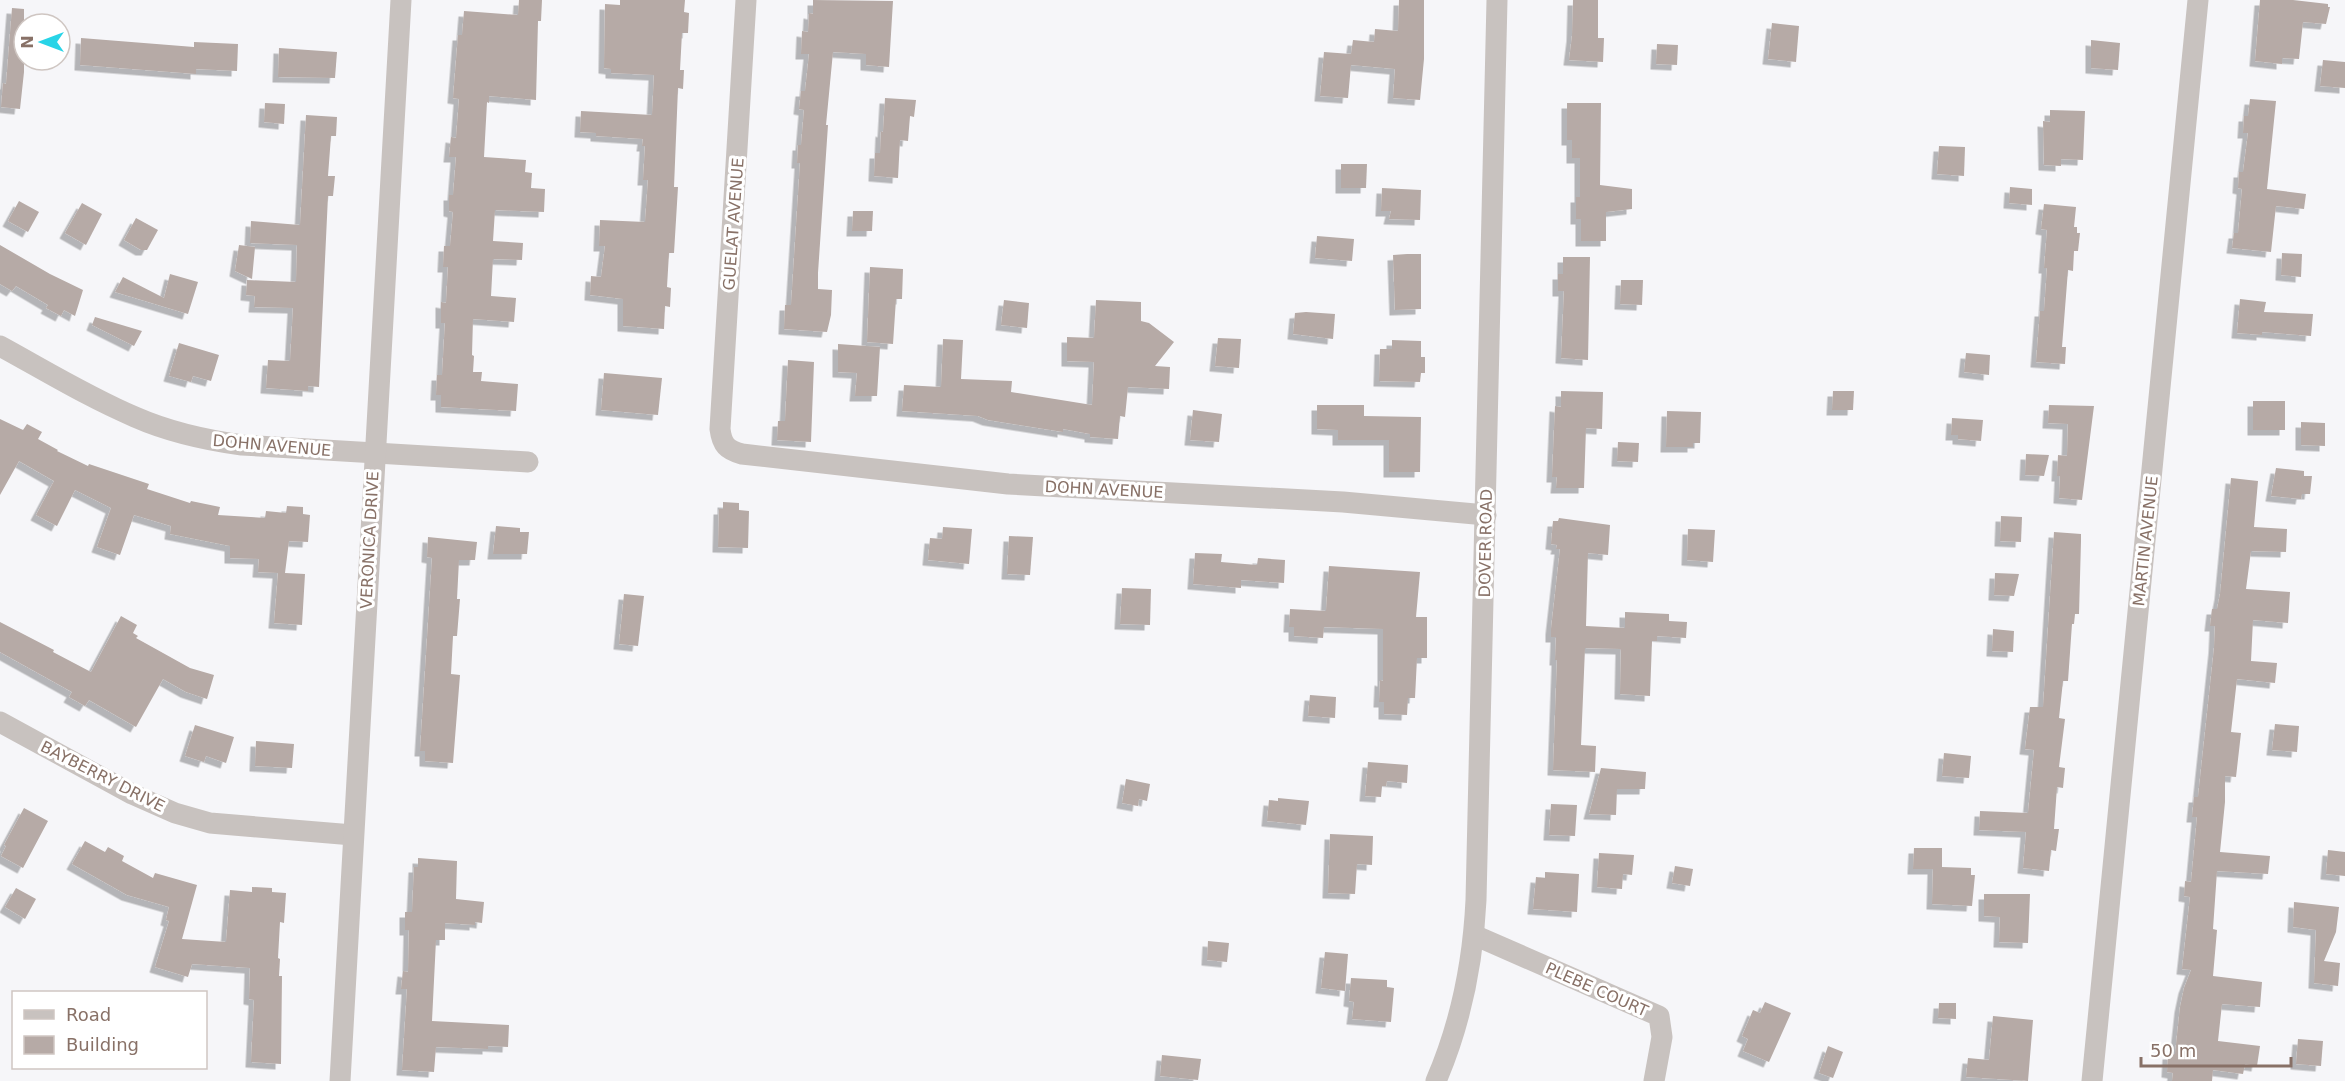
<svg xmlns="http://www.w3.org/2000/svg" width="2345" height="1081" viewBox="0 0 2345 1081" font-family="'DejaVu Sans',sans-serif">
	<defs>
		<filter id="shadow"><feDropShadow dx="-5.5" dy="5.5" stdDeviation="0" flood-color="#0004"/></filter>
	</defs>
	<rect width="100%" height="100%" fill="#f6f6f9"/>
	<!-- building -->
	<g fill="#b6aaa6" filter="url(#shadow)">
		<path d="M 519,0 L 542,0 L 541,21 L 538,21 L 536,100 L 489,96 L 489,103 L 487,102 L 484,157 L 526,160 L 525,172 L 532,173 L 531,188 L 545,189 L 544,212 L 495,210 L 493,241 L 523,243 L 522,260 L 493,259 L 491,296 L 516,298 L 514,322 L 473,319 L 472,355 L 474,356 L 473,372 L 482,372 L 481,381 L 518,384 L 516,411 L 441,407 L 441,395 L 436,395 L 437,375 L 442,375 L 444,339 L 445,323 L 441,323 L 441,302 L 446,303 L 448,267 L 443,267 L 444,246 L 450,246 L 453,212 L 449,211 L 449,195 L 453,195 L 456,157 L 449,157 L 451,137 L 456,138 L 459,99 L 453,98 L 458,35 L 462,35 L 464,11 L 518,15 Z"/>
		<path d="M 620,0 L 685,0 L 684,12 L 689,13 L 688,33 L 682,33 L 680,70 L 684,70 L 683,89 L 678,88 L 674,187 L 678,187 L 674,253 L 669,253 L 667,287 L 671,288 L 670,307 L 665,306 L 664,329 L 623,326 L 623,299 L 590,295 L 591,276 L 601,277 L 605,246 L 599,246 L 600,220 L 645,222 L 648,180 L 643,180 L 645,146 L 642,146 L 643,139 L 596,136 L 596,133 L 580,132 L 581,111 L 652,115 L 654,75 L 611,73 L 611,69 L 604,68 L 605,4 L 620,5 Z"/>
		<path d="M 813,0 L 893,1 L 889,67 L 866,65 L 866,54 L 833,52 L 826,125 L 828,125 L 818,273 L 818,289 L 832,290 L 831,315 L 827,332 L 784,329 L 785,305 L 791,305 L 800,163 L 797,163 L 798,145 L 801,145 L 804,110 L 799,109 L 801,91 L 805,91 L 809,54 L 801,54 L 802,31 L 808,32 L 809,13 L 813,14 Z"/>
		<path d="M 1399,0 L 1424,0 L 1424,59 L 1420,100 L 1393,98 L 1395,69 L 1351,65 L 1348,98 L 1320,96 L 1324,52 L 1351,54 L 1353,40 L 1374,42 L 1375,29 L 1398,31 Z"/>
		<path d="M 1573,0 L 1598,0 L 1598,38 L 1604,38 L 1603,62 L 1569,60 L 1572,36 Z"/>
		<path d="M 2260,0 L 2293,0 L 2328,4 L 2328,7 L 2330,7 L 2326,24 L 2303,22 L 2299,59 L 2282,58 L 2282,64 L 2255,61 Z"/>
		<path d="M 12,8 L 24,9 L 24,72 L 20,109 L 1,107 L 3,83 L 6,84 Z"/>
		<path d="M 1772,23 L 1799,26 L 1796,62 L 1768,59 Z"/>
		<path d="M 81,38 L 194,47 L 194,42 L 238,44 L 237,71 L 196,69 L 196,74 L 80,65 Z"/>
		<path d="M 2091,40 L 2120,43 L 2118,70 L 2091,68 Z"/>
		<path d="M 1657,44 L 1678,45 L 1677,65 L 1656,64 Z"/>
		<path d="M 279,48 L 337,52 L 335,78 L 278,77 Z"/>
		<path d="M 2323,60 L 2345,62 L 2345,88 L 2320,86 Z"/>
		<path d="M 885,98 L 916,100 L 914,117 L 910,116 L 908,141 L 900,140 L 898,178 L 874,176 L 875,153 L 880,153 L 881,131 L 883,132 Z"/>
		<path d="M 2250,99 L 2276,101 L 2267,189 L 2306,194 L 2304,209 L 2276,206 L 2271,252 L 2232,248 L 2234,233 L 2238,233 L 2242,189 L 2238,188 L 2239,172 L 2243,172 L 2248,133 L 2243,133 L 2244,116 L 2248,116 Z"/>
		<path d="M 265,103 L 285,104 L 284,124 L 264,122 Z"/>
		<path d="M 1567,103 L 1601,103 L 1600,185 L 1632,189 L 1632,209 L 1606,212 L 1606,241 L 1581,241 L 1581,219 L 1576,219 L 1576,197 L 1580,197 L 1580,158 L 1572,158 L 1572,140 L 1567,140 Z"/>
		<path d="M 2050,110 L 2085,111 L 2083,160 L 2061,159 L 2061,166 L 2044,165 L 2043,121 L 2050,122 Z"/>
		<path d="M 306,115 L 337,117 L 336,136 L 331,136 L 328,176 L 335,176 L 333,196 L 328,196 L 319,387 L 308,386 L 308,391 L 266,388 L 268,360 L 290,361 L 293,308 L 254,307 L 255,296 L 246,295 L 247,280 L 296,282 L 297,245 L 250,243 L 251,221 L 300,225 Z"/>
		<path d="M 1939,146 L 1965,147 L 1964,176 L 1937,174 Z"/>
		<path d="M 1341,164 L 1367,164 L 1366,188 L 1341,188 Z"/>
		<path d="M 2010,187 L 2032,189 L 2032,205 L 2009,203 Z"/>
		<path d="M 1382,188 L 1421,190 L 1420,220 L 1389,219 L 1391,211 L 1381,211 Z"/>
		<path d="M 19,201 L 39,212 L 28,232 L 8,221 Z"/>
		<path d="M 82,203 L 102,214 L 86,245 L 65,233 Z"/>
		<path d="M 2044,204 L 2076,207 L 2074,227 L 2077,227 L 2077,233 L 2080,233 L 2078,251 L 2074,251 L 2073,271 L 2068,270 L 2062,347 L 2066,347 L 2065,364 L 2036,362 L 2040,311 L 2044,311 L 2047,268 L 2044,268 L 2047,230 L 2041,229 Z"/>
		<path d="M 853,211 L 873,211 L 872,231 L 852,231 Z"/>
		<path d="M 136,218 L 158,230 L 147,250 L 141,250 L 124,240 Z"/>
		<path d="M 1317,236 L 1354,239 L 1352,261 L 1315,258 Z"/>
		<path d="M 0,245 L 50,274 L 83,290 L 75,316 L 64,310 L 61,316 L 46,308 L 48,305 L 16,286 L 12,291 L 0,284 Z"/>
		<path d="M 239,245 L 255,247 L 252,279 L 235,271 Z"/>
		<path d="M 2282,253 L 2302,254 L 2301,277 L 2281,275 Z"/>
		<path d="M 1407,254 L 1421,254 L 1421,309 L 1395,310 L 1393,255 Z"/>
		<path d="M 1563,257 L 1590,257 L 1588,360 L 1561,358 L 1564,291 L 1558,291 L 1558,274 L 1563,274 Z"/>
		<path d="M 870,267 L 903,269 L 902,299 L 896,299 L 893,344 L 867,342 Z"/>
		<path d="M 170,274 L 198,282 L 188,314 L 115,292 L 123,277 L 164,298 Z"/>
		<path d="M 1621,280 L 1643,280 L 1642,305 L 1620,304 Z"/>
		<path d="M 2240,299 L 2266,302 L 2264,312 L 2313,314 L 2311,336 L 2262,332 L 2262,335 L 2237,333 Z"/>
		<path d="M 1004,300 L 1029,303 L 1027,328 L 1001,325 Z"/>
		<path d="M 1096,300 L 1141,302 L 1141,321 L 1149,323 L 1174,342 L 1155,366 L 1170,367 L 1169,389 L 1128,387 L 1125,417 L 1120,416 L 1118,439 L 1090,437 L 1090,434 L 1063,429 L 1063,432 L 988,420 L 978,416 L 902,411 L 904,385 L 941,387 L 943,339 L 963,340 L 961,379 L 1012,381 L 1011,392 L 1092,405 L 1094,362 L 1067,361 L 1067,337 L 1094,338 Z"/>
		<path d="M 1306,312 L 1335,314 L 1333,339 L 1293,334 L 1295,313 Z"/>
		<path d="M 95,317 L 142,331 L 134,346 L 92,325 Z"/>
		<path d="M 1218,338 L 1241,339 L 1239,368 L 1215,366 Z"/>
		<path d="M 1392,340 L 1421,341 L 1421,357 L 1425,357 L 1425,373 L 1421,373 L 1420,382 L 1379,381 L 1380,349 L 1392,349 Z"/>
		<path d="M 179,343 L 219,355 L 211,381 L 193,376 L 191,382 L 169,376 Z"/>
		<path d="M 838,344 L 880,347 L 877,396 L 855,396 L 857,373 L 838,372 Z"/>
		<path d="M 1966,353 L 1990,355 L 1989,375 L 1964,372 Z"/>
		<path d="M 788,360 L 814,362 L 811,442 L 777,440 L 778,421 L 785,421 Z"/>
		<path d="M 604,373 L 662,378 L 658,415 L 601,410 Z"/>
		<path d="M 1561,391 L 1603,392 L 1602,429 L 1586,428 L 1584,488 L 1556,488 L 1557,477 L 1552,477 L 1555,406 L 1561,407 Z"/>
		<path d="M 1833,391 L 1854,391 L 1853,410 L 1832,410 Z"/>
		<rect x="2253" y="401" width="32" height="29"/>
		<path d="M 1317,405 L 1364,405 L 1364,416 L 1421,417 L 1420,472 L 1389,472 L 1389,440 L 1338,440 L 1338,430 L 1317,429 Z"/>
		<path d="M 2049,405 L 2094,406 L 2082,500 L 2059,498 L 2060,476 L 2057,476 L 2058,455 L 2067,456 L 2068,424 L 2048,423 Z"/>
		<path d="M 1193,410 L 1222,414 L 1219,442 L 1190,440 Z"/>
		<path d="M 1667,411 L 1701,412 L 1700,443 L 1693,443 L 1693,447 L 1666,447 Z"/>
		<path d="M 1952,418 L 1983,420 L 1981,441 L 1958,439 L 1958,435 L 1951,435 Z"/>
		<path d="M 0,419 L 23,430 L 27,424 L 42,432 L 38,439 L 58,450 L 57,451 L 88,466 L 89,464 L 149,484 L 147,489 L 190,503 L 191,501 L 220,507 L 218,515 L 265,518 L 266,511 L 286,513 L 287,506 L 303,507 L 303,514 L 310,515 L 308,542 L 289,541 L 285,573 L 305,574 L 302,625 L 274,623 L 278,573 L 258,572 L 259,559 L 230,558 L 230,546 L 170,534 L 171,526 L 134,515 L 120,555 L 97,547 L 111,508 L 75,490 L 57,526 L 36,515 L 54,481 L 19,461 L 0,495 Z"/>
		<path d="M 2301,422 L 2325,423 L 2325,446 L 2301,445 Z"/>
		<path d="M 1618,442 L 1639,443 L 1638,462 L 1617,461 Z"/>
		<path d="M 2026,454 L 2049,455 L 2044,476 L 2025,475 Z"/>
		<path d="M 2276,468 L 2304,471 L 2304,476 L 2312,476 L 2310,494 L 2302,494 L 2301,499 L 2271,496 Z"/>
		<path d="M 2231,478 L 2258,481 L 2254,527 L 2287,529 L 2286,552 L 2251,551 L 2246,589 L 2290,592 L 2288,623 L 2253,620 L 2251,661 L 2277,663 L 2275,683 L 2237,679 L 2231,732 L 2241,733 L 2236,777 L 2225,776 L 2225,802 L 2220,852 L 2270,856 L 2268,874 L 2217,871 L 2213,929 L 2217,930 L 2213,976 L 2262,982 L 2260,1007 L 2222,1004 L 2218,1041 L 2260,1046 L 2257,1066 L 2245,1064 L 2243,1074 L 2213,1070 L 2212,1081 L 2172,1081 L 2173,1073 L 2167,1072 L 2168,1054 L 2175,1054 L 2180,1007 L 2184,988 L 2191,970 L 2182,969 L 2190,897 L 2184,896 L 2185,881 L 2191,882 L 2197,817 L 2192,817 L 2194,797 L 2198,797 L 2214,648 L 2215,626 L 2210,626 L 2212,609 L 2217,609 L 2220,594 Z"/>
		<path d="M 723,502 L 739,503 L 739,510 L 749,511 L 748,548 L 718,547 L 719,509 L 723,509 Z"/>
		<path d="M 2001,516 L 2022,517 L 2021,542 L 2000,541 Z"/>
		<path d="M 1559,518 L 1610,525 L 1608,555 L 1588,553 L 1586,626 L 1625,628 L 1625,612 L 1669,614 L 1669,621 L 1687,622 L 1686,638 L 1657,636 L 1657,641 L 1652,641 L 1650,696 L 1620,694 L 1621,649 L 1585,648 L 1581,745 L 1596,746 L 1595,772 L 1553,770 L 1557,660 L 1555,660 L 1556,637 L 1551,637 L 1551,629 L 1560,549 L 1556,549 L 1557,545 L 1551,544 L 1553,521 L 1558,521 Z"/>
		<path d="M 496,526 L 520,528 L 520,532 L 529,532 L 527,554 L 493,554 Z"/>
		<path d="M 943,527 L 972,529 L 969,564 L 928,560 L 930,538 L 942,539 Z"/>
		<path d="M 1688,529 L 1715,530 L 1713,562 L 1687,560 Z"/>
		<path d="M 2054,532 L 2081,534 L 2081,541 L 2079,614 L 2075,614 L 2074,624 L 2072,624 L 2068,681 L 2063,681 L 2059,718 L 2065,719 L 2059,767 L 2065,768 L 2063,788 L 2057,787 L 2054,829 L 2059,829 L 2056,851 L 2051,850 L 2049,871 L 2023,868 L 2026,832 L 1979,830 L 1980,811 L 2028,813 L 2034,750 L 2025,749 L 2030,707 L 2043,707 Z"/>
		<path d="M 1009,536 L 1033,537 L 1030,575 L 1007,574 Z"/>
		<path d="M 428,537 L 477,542 L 475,560 L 459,560 L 457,599 L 460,599 L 457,636 L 453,636 L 451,674 L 460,675 L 453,763 L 425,761 L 425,751 L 420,751 L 432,558 L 427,557 Z"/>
		<path d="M 1195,553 L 1222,554 L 1221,562 L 1257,565 L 1258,558 L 1285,560 L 1284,583 L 1241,580 L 1241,588 L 1193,584 Z"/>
		<path d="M 1329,566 L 1420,572 L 1416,617 L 1427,617 L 1427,658 L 1417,658 L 1415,698 L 1408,698 L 1407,715 L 1384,714 L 1384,702 L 1379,702 L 1380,680 L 1383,681 L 1383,629 L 1324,627 L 1323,638 L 1294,636 L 1294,627 L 1289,627 L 1290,609 L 1326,611 Z"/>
		<path d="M 1995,573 L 2019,574 L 2014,596 L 1994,595 Z"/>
		<path d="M 1122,588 L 1151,589 L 1150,625 L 1120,624 Z"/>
		<path d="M 624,594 L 644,596 L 638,646 L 619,644 Z"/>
		<path d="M 121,616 L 137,625 L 133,633 L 138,636 L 136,638 L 190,668 L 214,675 L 207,699 L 186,692 L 163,679 L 136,727 L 89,700 L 85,706 L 69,697 L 72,692 L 0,652 L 0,622 L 54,650 L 53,652 L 91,672 Z"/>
		<path d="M 1993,629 L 2014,631 L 2013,652 L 1992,651 Z"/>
		<path d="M 1310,695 L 1336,697 L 1335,718 L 1308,716 Z"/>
		<path d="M 2275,724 L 2299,726 L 2297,752 L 2272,750 Z"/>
		<path d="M 195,725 L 234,737 L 226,763 L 206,756 L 204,762 L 185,756 Z"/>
		<path d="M 256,741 L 294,744 L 292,768 L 255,766 Z"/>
		<path d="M 1944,753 L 1971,756 L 1969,778 L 1942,776 Z"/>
		<path d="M 1368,762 L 1408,765 L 1407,783 L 1387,781 L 1386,786 L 1382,786 L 1381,797 L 1365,796 Z"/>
		<path d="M 1601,768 L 1646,772 L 1645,789 L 1617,789 L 1616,815 L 1589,814 Z"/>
		<path d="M 1126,779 L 1150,784 L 1147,801 L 1139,799 L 1138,806 L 1122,803 Z"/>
		<path d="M 1278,798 L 1309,801 L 1306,825 L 1267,821 L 1269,800 L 1278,801 Z"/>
		<path d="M 1551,804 L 1577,805 L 1575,836 L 1549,835 Z"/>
		<path d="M 24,808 L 48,821 L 23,868 L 1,856 L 6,846 L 4,845 Z"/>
		<path d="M 1330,834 L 1373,836 L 1372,865 L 1357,864 L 1355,894 L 1328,893 Z"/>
		<path d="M 85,841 L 105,852 L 108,847 L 124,856 L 122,861 L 153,878 L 155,873 L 197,885 L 182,939 L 226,942 L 230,890 L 252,892 L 252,887 L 272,888 L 272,892 L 286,893 L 284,923 L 280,922 L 278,958 L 280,959 L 279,976 L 282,976 L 281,1064 L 251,1062 L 254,1000 L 249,999 L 250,968 L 192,964 L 188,977 L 155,967 L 169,921 L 166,920 L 169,907 L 127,895 L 72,864 Z"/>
		<path d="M 1914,848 L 1942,848 L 1942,867 L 1971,868 L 1971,875 L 1975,875 L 1972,906 L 1932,904 L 1933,869 L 1913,869 Z"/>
		<path d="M 2328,850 L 2345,852 L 2345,876 L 2326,874 Z"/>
		<path d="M 1599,853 L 1634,855 L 1632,875 L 1623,874 L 1622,889 L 1597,887 Z"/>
		<path d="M 418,858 L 457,861 L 456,899 L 484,902 L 482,923 L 475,922 L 475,925 L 445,923 L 445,940 L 436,940 L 432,1021 L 509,1025 L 508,1047 L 488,1046 L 488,1049 L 436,1047 L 434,1072 L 402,1070 L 407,989 L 401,989 L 403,971 L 408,972 L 409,930 L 405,930 L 405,912 L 412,912 L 414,867 L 418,867 Z"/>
		<path d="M 1675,866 L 1693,869 L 1690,886 L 1672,883 Z"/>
		<path d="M 1545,872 L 1579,874 L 1577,912 L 1533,909 L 1536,877 L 1545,878 Z"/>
		<path d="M 16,888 L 36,899 L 25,919 L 5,907 Z"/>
		<path d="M 1984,894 L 2030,894 L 2028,943 L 1999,942 L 2000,917 L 1984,916 Z"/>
		<path d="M 2294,902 L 2339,907 L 2336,932 L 2324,961 L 2340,963 L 2338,986 L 2314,983 L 2316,930 L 2293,927 Z"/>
		<path d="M 1208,941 L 1229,943 L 1227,962 L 1207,960 Z"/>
		<path d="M 1325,952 L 1348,954 L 1345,991 L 1321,988 Z"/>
		<path d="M 1351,978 L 1387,980 L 1387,987 L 1394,988 L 1391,1022 L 1352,1019 L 1354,1002 L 1349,1001 Z"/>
		<path d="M 1765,1002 L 1791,1013 L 1769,1062 L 1743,1051 L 1748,1039 L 1742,1036 L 1753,1010 L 1760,1013 Z"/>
		<path d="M 1939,1003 L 1956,1003 L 1956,1019 L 1938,1018 Z"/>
		<path d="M 1993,1016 L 2033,1020 L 2028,1081 L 1966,1077 L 1968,1058 L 1989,1060 Z"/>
		<path d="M 2298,1039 L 2323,1041 L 2321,1066 L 2296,1064 Z"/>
		<path d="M 1828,1046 L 1843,1052 L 1833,1078 L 1819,1073 Z"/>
		<path d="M 1162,1055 L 1201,1059 L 1198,1080 L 1160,1076 Z"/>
	</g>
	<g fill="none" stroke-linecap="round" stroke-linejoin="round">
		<!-- minor -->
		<g stroke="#c8c2bf" stroke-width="21">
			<path d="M 746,0 L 720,429 C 722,445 727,450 742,454 L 1008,484 L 1343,502 L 1486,515"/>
			<path d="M 0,346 C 44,370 88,397 135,417 C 169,432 205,440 242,445 L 528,462"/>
			<path d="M 0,722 L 132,794 L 175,813 L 210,823 L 353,835"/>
			<path d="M 1474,935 L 1659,1016 L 1662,1037 L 1654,1081"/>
			<path d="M 340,1081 L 401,0"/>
			<path d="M 1436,1081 C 1461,1023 1473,963 1476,900 L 1497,0"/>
			<path d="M 2092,1081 L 2198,0"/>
		</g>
	</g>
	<g text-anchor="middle" stroke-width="6" stroke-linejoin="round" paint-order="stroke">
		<!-- street labels -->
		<g font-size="16" fill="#887167" stroke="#fff">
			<text transform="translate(733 224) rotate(-86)" y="6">GUELAT AVENUE</text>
			<text transform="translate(272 445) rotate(5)" y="6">DOHN AVENUE</text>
			<text transform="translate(1104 489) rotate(3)" y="6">DOHN AVENUE</text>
			<text transform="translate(369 540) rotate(-87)" y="6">VERONICA DRIVE</text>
			<text transform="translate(2145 541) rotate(-84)" y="6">MARTIN AVENUE</text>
			<text transform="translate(1485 543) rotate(-89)" y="6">DOVER ROAD</text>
			<text transform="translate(103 776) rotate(27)" y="6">BAYBERRY DRIVE</text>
			<text transform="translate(1597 989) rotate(24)" y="6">PLEBE COURT</text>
		</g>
	</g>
	<!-- legend -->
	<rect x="12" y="991" width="195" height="78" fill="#ffffff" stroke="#cfc6c2" stroke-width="1.5"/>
	<rect x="24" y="1010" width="30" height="9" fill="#c8c2bf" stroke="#cfc6c2" stroke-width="1.5"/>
	<text x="66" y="1021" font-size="18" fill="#887167">Road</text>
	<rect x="24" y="1036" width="30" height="18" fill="#b6aaa6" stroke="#cfc6c2" stroke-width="1.5"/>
	<text x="66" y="1051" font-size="18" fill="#887167">Building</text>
	<!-- north arrow -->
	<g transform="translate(42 42) rotate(270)"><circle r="28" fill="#ffffff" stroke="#cfc6c2" stroke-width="1.5"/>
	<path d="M0-4.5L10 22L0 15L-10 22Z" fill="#28d4e7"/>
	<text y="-9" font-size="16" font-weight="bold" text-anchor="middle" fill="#887167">N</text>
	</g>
	<!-- scale -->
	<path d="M2141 1057v9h150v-9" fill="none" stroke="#887167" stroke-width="3"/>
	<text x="2150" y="1057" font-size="18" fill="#887167" stroke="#ffffff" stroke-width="4.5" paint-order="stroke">50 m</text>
</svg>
